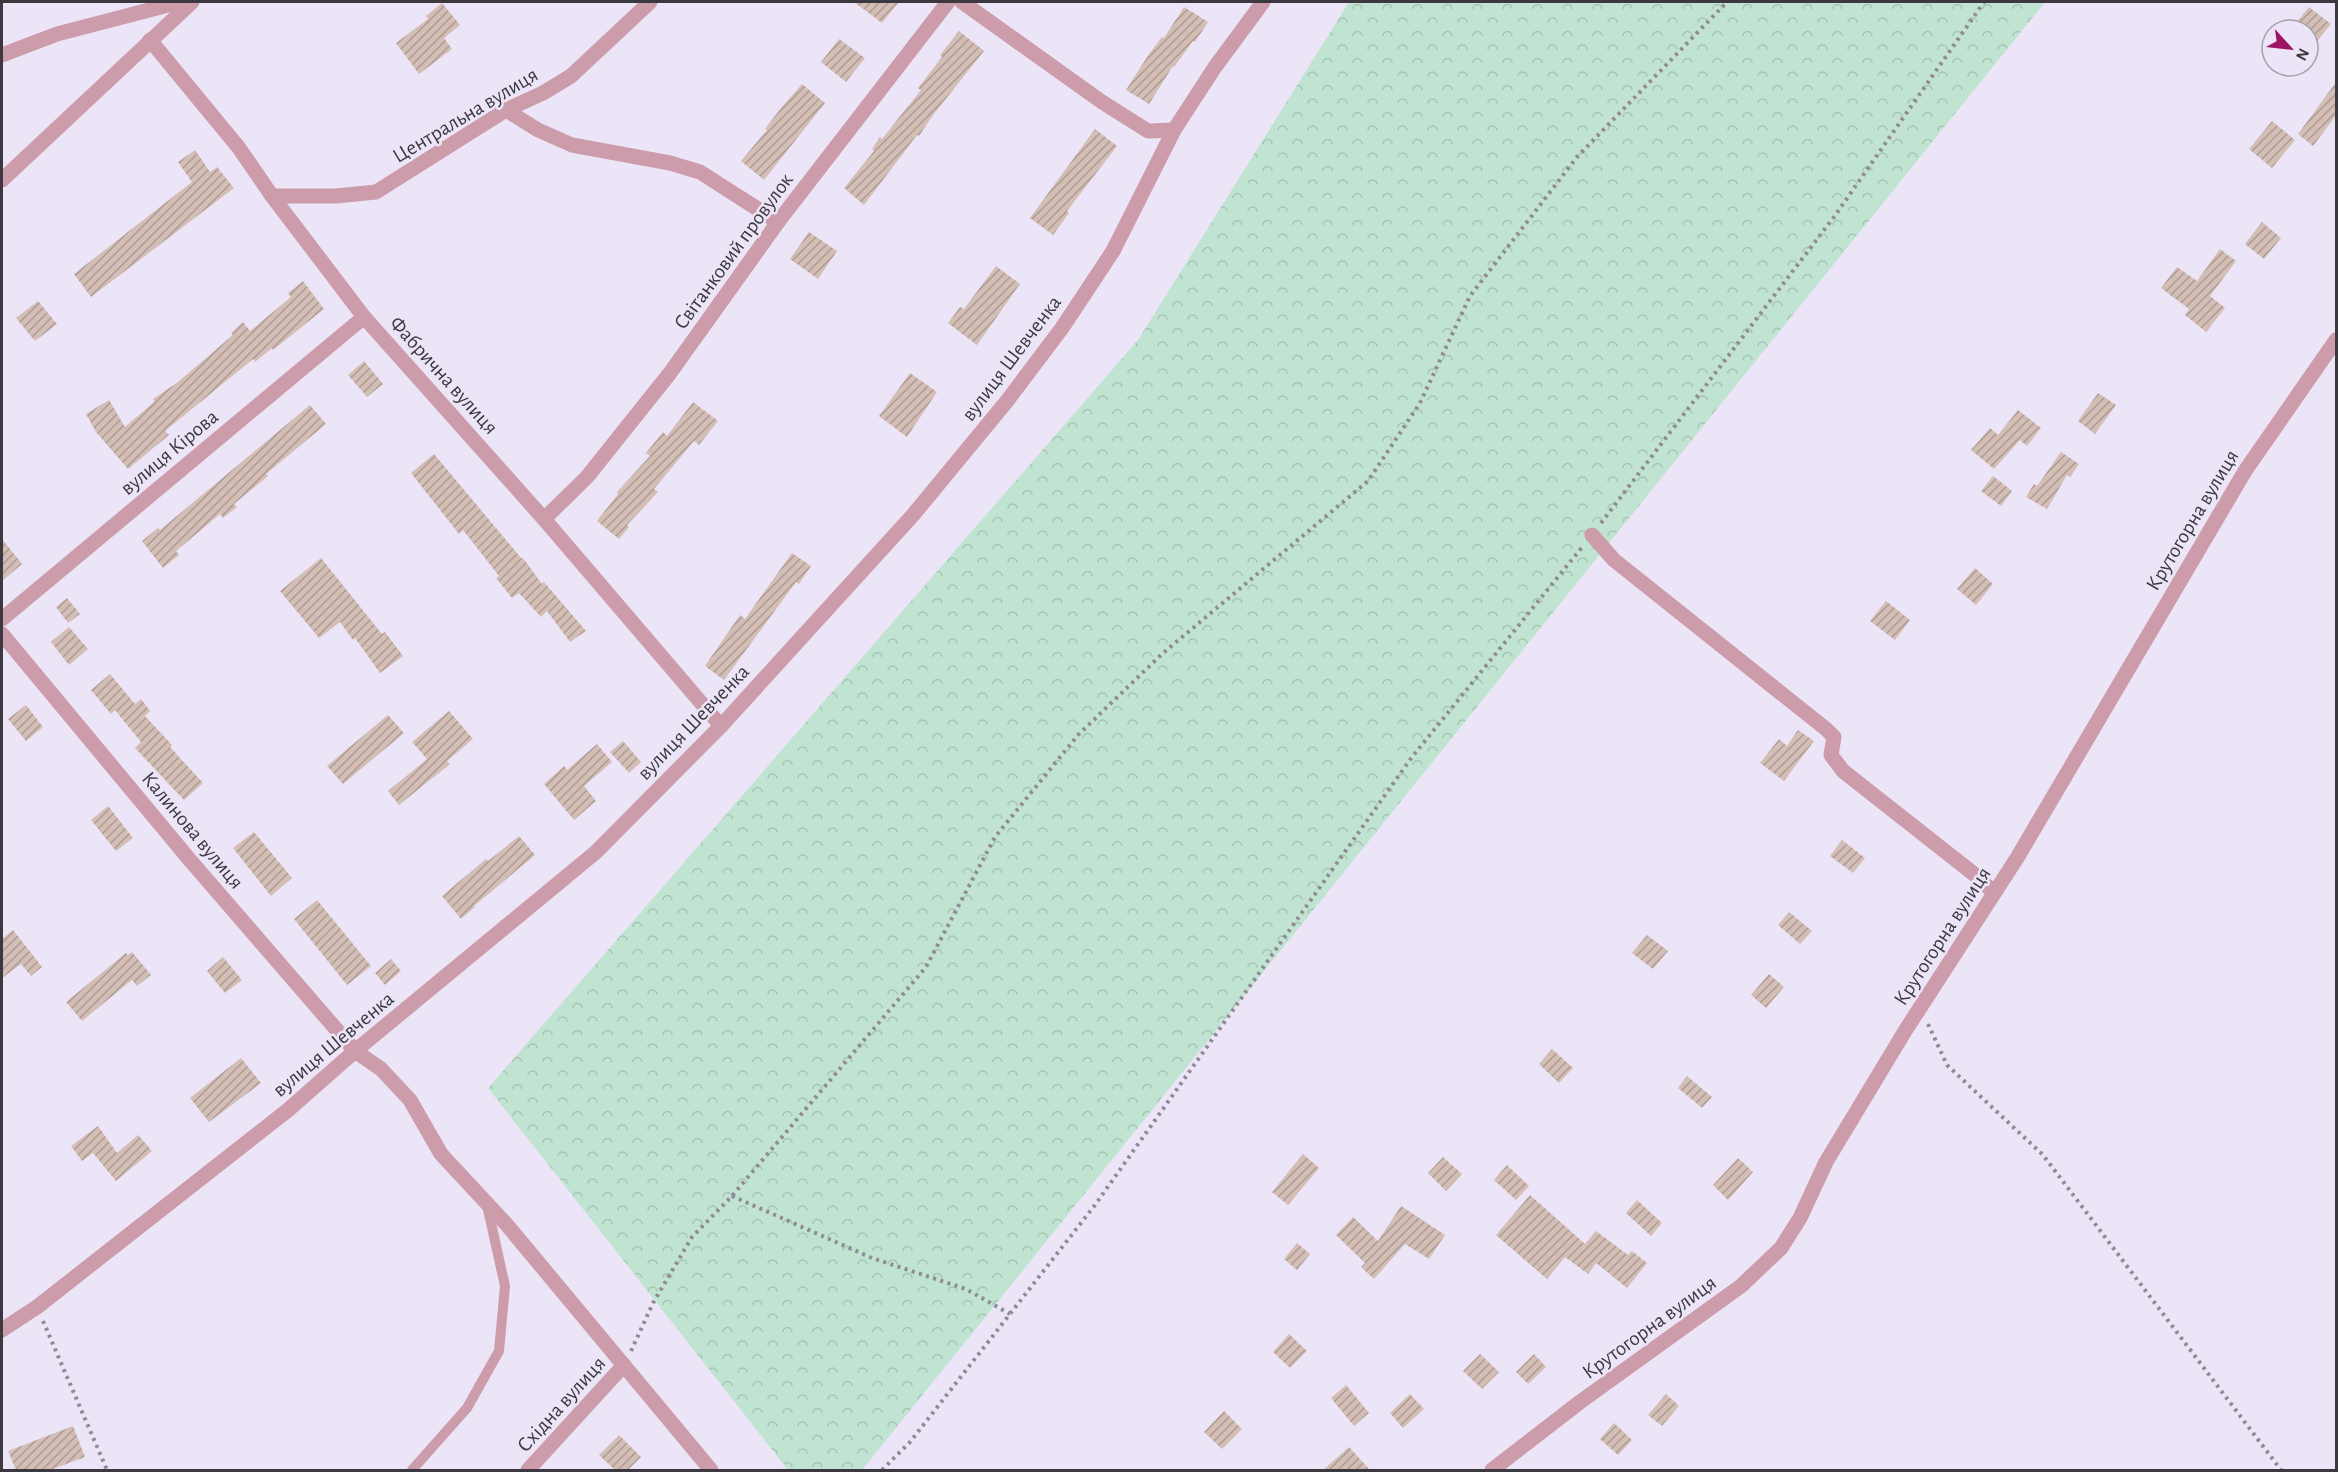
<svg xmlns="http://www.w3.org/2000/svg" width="2338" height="1472" viewBox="0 0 2338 1472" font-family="'Alegreya Sans',sans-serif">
	<defs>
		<pattern id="forest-crowns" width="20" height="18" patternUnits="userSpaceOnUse" patternTransform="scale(1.5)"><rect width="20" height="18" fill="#c0e4d1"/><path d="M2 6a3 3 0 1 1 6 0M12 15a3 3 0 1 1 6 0" fill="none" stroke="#a6c4b4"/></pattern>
		<pattern id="building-hatch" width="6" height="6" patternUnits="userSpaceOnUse" patternTransform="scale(1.5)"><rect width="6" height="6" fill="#d3bdb5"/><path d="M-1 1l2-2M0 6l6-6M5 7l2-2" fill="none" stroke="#ac9b95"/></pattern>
	</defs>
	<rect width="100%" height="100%" fill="#ece5f8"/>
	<!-- forest -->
	<path fill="url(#forest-crowns)" d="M 1349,2 L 2045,2 L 862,1470 L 788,1470 L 488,1088 L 1138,340 Z"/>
	<!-- building -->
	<g fill="url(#building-hatch)">
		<path d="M 854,2 L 899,2 L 882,23 Z"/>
		<path d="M 442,3 L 460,25 L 444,38 L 452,49 L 419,74 L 396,43 L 428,19 L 426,16 Z"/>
		<path d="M 1184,7 L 1208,22 L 1195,42 L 1193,41 L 1174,67 L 1173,66 L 1149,104 L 1126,90 L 1149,54 L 1162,37 L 1164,38 Z"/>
		<path d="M 2309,7 L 2331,24 L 2308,52 L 2308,30 L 2290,30 Z"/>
		<path d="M 959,31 L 984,51 L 933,115 L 919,136 L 917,135 L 864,205 L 844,188 L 874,151 L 872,149 L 880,137 L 882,139 L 921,90 L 918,88 L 942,57 L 940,55 Z"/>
		<path d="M 839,39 L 865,58 L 846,82 L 821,62 Z"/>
		<path d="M 2337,81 L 2337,114 L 2313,146 L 2298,134 Z"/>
		<path d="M 802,84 L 825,103 L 764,180 L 741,161 L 767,130 L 765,129 L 781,108 Z"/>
		<path d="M 2272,121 L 2295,140 L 2272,168 L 2249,149 Z"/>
		<path d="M 1095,129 L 1117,146 L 1067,211 L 1069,213 L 1053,235 L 1030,218 Z"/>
		<path d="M 195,150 L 210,172 L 217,167 L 234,188 L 91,297 L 74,274 L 192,182 L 178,162 Z"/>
		<path d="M 2262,222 L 2281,238 L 2264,259 L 2245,244 Z"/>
		<path d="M 809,232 L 837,251 L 818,279 L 790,259 Z"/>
		<path d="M 2220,249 L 2236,261 L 2210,296 L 2225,308 L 2206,332 L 2185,315 L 2189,309 L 2161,288 L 2177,267 L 2197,281 Z"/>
		<path d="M 996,266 L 1020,284 L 977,345 L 948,323 L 960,307 L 964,309 Z"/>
		<path d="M 303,281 L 324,309 L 273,350 L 272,348 L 255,362 L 253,359 L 165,431 L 169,435 L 128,469 L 96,432 L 86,414 L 109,400 L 125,427 L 155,401 L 153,399 L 178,382 L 233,335 L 231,333 L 243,322 L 250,331 L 291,297 L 288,293 Z"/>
		<path d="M 38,301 L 57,324 L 35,341 L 16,318 Z"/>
		<path d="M 364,361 L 383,384 L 367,397 L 348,375 Z"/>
		<path d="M 910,373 L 937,392 L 907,437 L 879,416 Z"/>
		<path d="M 2098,393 L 2116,405 L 2095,434 L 2078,421 Z"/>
		<path d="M 693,402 L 718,421 L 699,445 L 694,441 L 654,489 L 658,492 L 627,525 L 629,527 L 619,539 L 597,521 L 618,494 L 617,492 L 650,456 L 646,453 L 663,432 L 667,436 Z"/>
		<path d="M 310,405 L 326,424 L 266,474 L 268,476 L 234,504 L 237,507 L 223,518 L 220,514 L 176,551 L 179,555 L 163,568 L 142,541 L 158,528 L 160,530 Z"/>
		<path d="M 2018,410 L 2041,428 L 2027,446 L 2020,440 L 1994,469 L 1971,450 L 1990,428 L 1998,435 Z"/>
		<path d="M 2061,452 L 2079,464 L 2070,477 L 2067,475 L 2047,509 L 2026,497 L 2034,484 L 2037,486 Z"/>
		<path d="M 434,454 L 522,559 L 523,558 L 542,584 L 544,582 L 586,631 L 570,642 L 547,611 L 541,617 L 519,593 L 512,598 L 496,578 L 499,576 L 463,530 L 459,534 L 411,473 Z"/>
		<path d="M 1993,476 L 2012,491 L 2001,506 L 1981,491 Z"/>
		<path d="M 2,539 L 22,564 L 2,581 Z"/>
		<path d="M 792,553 L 811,566 L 799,584 L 796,582 L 724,680 L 705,666 L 740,615 L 745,619 Z"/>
		<path d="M 321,558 L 382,634 L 385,632 L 403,656 L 380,673 L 355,638 L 353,640 L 340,622 L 319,638 L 280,591 Z"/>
		<path d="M 1975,568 L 1993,584 L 1976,605 L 1957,589 Z"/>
		<path d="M 67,598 L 80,614 L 68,623 L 56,607 Z"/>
		<path d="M 1886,601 L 1910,620 L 1895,640 L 1870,621 Z"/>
		<path d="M 69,627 L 88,649 L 69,665 L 51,642 Z"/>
		<path d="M 110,674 L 135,704 L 141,699 L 150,711 L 145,716 L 172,745 L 170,747 L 203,783 L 184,800 L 135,748 L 141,742 L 115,710 L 111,714 L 91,690 Z"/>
		<path d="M 26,705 L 43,727 L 26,741 L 8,719 Z"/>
		<path d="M 449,711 L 473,739 L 447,761 L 450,764 L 399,805 L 388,791 L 427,759 L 412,742 Z"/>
		<path d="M 388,715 L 404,733 L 343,784 L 327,766 Z"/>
		<path d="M 1798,730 L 1814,741 L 1784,781 L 1760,763 L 1779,739 L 1787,746 Z"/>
		<path d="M 623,741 L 641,762 L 629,773 L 610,752 Z"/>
		<path d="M 597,744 L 612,762 L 584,786 L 596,801 L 574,820 L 544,784 L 564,766 L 567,770 Z"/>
		<path d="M 108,806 L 133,838 L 116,851 L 91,820 Z"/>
		<path d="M 254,832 L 292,878 L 271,896 L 233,848 Z"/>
		<path d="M 519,836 L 535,855 L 474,906 L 475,907 L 461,919 L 442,896 L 486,859 L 488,861 Z"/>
		<path d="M 1842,840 L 1865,858 L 1853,873 L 1830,856 Z"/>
		<path d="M 317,900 L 371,966 L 347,985 L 294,919 Z"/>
		<path d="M 1789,912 L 1812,931 L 1800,944 L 1778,925 Z"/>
		<path d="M 13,930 L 42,967 L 31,976 L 21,964 L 2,978 L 2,939 Z"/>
		<path d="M 1647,935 L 1668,951 L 1653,969 L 1632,953 Z"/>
		<path d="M 132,952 L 151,975 L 137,986 L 132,980 L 82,1021 L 66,1002 L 126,953 L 128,955 Z"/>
		<path d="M 223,957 L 242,980 L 225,993 L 207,971 Z"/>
		<path d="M 391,959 L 401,971 L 385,985 L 375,973 Z"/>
		<path d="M 1769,974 L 1784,987 L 1766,1008 L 1751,995 Z"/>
		<path d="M 1552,1049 L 1573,1068 L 1559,1083 L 1539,1064 Z"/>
		<path d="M 241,1058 L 261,1083 L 209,1122 L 190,1098 Z"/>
		<path d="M 1687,1076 L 1712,1097 L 1702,1108 L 1678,1088 Z"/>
		<path d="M 98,1126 L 117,1153 L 138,1135 L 152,1151 L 116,1181 L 93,1153 L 82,1161 L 71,1146 Z"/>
		<path d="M 1303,1154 L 1319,1168 L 1288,1205 L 1272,1192 Z"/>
		<path d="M 1443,1157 L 1462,1174 L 1446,1191 L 1428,1173 Z"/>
		<path d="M 1738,1158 L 1753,1172 L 1728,1200 L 1713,1185 Z"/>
		<path d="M 1507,1165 L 1529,1186 L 1516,1200 L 1494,1180 Z"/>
		<path d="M 1530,1195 L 1585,1244 L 1596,1231 L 1628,1255 L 1632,1251 L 1647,1263 L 1627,1288 L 1596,1263 L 1588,1274 L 1565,1257 L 1547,1279 L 1496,1235 Z"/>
		<path d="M 1637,1200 L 1662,1223 L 1651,1236 L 1626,1213 Z"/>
		<path d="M 1401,1206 L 1445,1235 L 1429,1259 L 1405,1244 L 1374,1279 L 1361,1267 L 1365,1263 L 1336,1235 L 1353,1217 L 1378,1241 Z"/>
		<path d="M 1297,1243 L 1310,1254 L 1297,1270 L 1284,1259 Z"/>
		<path d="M 1289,1334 L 1307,1351 L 1290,1368 L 1273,1352 Z"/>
		<path d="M 1480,1354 L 1499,1372 L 1482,1389 L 1463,1371 Z"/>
		<path d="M 1534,1354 L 1546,1367 L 1528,1384 L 1516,1372 Z"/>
		<path d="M 1346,1385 L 1369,1413 L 1354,1426 L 1331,1398 Z"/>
		<path d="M 1410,1394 L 1424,1409 L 1403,1428 L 1390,1413 Z"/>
		<path d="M 1666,1394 L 1679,1406 L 1662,1426 L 1648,1415 Z"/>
		<path d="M 1224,1411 L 1242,1429 L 1222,1449 L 1204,1432 Z"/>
		<path d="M 1614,1423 L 1632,1440 L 1618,1455 L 1600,1439 Z"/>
		<path d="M 73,1426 L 85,1457 L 50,1470 L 16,1470 L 8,1451 Z"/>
		<path d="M 619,1435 L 641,1457 L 628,1470 L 615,1470 L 599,1455 Z"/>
		<path d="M 1349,1447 L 1370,1470 L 1323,1470 Z"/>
	</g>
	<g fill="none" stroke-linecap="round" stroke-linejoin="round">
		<!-- path -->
		<g stroke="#8f8a97" stroke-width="4" stroke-dasharray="3 4.5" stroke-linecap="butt">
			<path d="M 1601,523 L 1834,217 L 1984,2"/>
			<path d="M 1928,1024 L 1947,1065 L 2043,1155 L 2281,1470"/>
			<path d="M 732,1196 L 872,1258 L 966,1289 L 1010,1314"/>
			<path d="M 43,1321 L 107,1470"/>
			<path d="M 631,1351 L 653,1303 L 692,1237 L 732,1196 L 926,967 L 995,837 L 1078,735 L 1162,654 L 1368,481 L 1420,403 L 1470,296 L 1577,157 L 1727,2"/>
			<path d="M 882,1470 L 910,1442 L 1095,1205 L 1412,757 L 1583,546"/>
		</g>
		<!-- service -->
		<path stroke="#cc9cab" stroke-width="10" d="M 412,1470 L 467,1408 L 499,1351 L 505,1286 L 487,1205"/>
		<!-- minor -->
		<g stroke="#cc9cab" stroke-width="15">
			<path d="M 962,2 L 1102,102 L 1148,131 L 1174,130"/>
			<path d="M 150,40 L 239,148 L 272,196 L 364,317 L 544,519 L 721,726"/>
			<path d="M 2,55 L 57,34 L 180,2"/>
			<path d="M 506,110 L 538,130 L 572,145 L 670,163 L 700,172 L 778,222"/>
			<path d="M 272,196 L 336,196 L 376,192 L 506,110 L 543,93 L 571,76 L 650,2"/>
			<path d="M 544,519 L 587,477 L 670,373 L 778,222 L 948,2"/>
			<path d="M 1592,535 L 1614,560 L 1826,729 L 1834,737 L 1831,755 L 1843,771 L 1979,878 L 1994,893"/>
			<path d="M 2,619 L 364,317"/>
			<path d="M 2,634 L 189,859 L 355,1051 L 381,1069 L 410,1100 L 441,1154 L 507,1225 L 711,1470"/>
			<path d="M 2,1330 L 37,1307 L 288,1110 L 355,1051 L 596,852 L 721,726 L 913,515 L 1007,401 L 1062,328 L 1113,251 L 1174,130 L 1215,67 L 1263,2"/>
			<path d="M 528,1470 L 624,1365"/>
			<path d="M 1492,1470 L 1580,1402 L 1741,1286 L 1781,1248 L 1800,1218 L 1826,1162 L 1905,1031 L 2017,858 L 2245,471 L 2336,340"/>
		</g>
		<!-- tertiary -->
		<path stroke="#cc9cab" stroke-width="15" d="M 2,180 L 192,2"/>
	</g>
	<g text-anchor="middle" stroke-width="5" stroke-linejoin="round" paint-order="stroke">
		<!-- street labels -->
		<g font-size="21" fill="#3b3840" stroke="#ece5f8">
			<text transform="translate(465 115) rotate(-31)" y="7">Центральна вулиця</text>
			<text transform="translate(733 251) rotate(-54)" y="7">Світанковий провулок</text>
			<text transform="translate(1011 358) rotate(-53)" y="7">вулиця Шевченка</text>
			<text transform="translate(444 375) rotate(48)" y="7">Фабрична вулиця</text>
			<text transform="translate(169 452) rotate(-40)" y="7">вулиця Кірова</text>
			<text transform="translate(2192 520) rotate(-59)" y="7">Крутогорна вулиця</text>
			<text transform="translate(693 722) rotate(-46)" y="7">вулиця Шевченка</text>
			<text transform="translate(193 830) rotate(50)" y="7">Калинова вулиця</text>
			<text transform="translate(1942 936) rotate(-57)" y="7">Крутогорна вулиця</text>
			<text transform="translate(333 1044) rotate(-40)" y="7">вулиця Шевченка</text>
			<text transform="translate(1649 1327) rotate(-36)" y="7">Крутогорна вулиця</text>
			<text transform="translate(561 1404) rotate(-48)" y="7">Східна вулиця</text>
		</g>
	</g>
	<!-- border -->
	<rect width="2338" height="1472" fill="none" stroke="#3b3840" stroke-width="6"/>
	<!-- north arrow -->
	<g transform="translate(2290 48) rotate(117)"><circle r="28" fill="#ece5f8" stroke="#a5a0ae" stroke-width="1.5"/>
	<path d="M0-4.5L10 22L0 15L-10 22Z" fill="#9c1464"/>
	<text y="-9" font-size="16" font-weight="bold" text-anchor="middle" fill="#3b3840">N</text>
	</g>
</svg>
